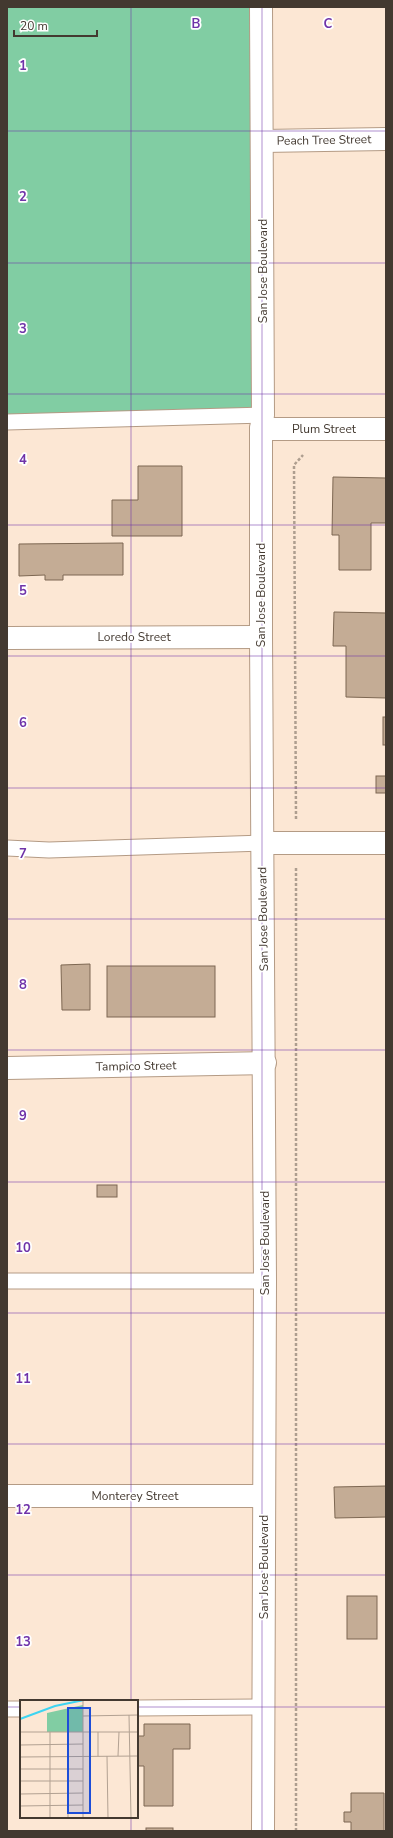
<svg xmlns="http://www.w3.org/2000/svg" width="393" height="1838" viewBox="0 0 393 1838" font-family="'Nunito Sans',sans-serif">
	<style>
		.green { fill: #81cda3 }
		.building { fill: #c4ac95; stroke: #7d6752 }
		.lines { fill: none; stroke-linecap: round; stroke-linejoin: round }
		.lane-casing { stroke: #b49b85; stroke-width: 17 }
		.street-casing { stroke: #b49b85; stroke-width: 24 }
		.secondary-casing { stroke: #b49b85; stroke-width: 24 }
		.path { stroke: #ae9e8f; stroke-width: 2.5; stroke-dasharray: 3 2; stroke-linecap: butt }
		.lane { stroke: #fff; stroke-width: 15 }
		.street { stroke: #fff; stroke-width: 22 }
		.secondary { stroke: #fff; stroke-width: 22 }
		.grid { fill: none; stroke: #6f33a9; stroke-width: 1; stroke-opacity: 0.55 }
		.labels { text-anchor: middle; dominant-baseline: central; stroke-width: 3.5; stroke-linejoin: round; paint-order: stroke }
		.street-label { font-size: 12px; fill: #433930; stroke: #fff }
		.inset-river { fill: none; stroke: #3ed4f1; stroke-width: 2 }
		.inset-road { fill: none; stroke: #b2a192; stroke-width: 1 }
		.view { fill: #1d4ed8; fill-opacity: 0.15; stroke: #1d4ed8; stroke-width: 2 }
		.inset-edge { fill: none; stroke: #433930; stroke-width: 2 }
		.grid-label { font-size: 13px; text-anchor: middle; font-weight: bold; fill: #6f33a9; stroke: #fff; stroke-width: 3.5; stroke-linejoin: round; paint-order: stroke }
	</style>
	<rect width="100%" height="100%" fill="#fce7d4"/>
	<path class="green" d="M7,7H262L263,415L7,422Z"/>
	<g class="building">
		<path d="M138,466H182V536H112V500H138Z"/>
		<path d="M333,477L386,478V523H371V570H339V535H332Z"/>
		<path d="M123,543V575H63V580H45V575L19,576V544Z"/>
		<path d="M334,612L386,613V698L346,697V646H333Z"/>
		<rect x="383" y="717" width="3" height="28"/>
		<rect x="376" y="776" width="10" height="17"/>
		<path d="M90,964V1010H62L61,965Z"/>
		<rect x="107" y="966" width="108" height="51"/>
		<rect x="97" y="1185" width="20" height="12"/>
		<path d="M386,1486V1517L335,1518L334,1487Z"/>
		<rect x="347" y="1596" width="30" height="43"/>
		<path d="M144,1724H190V1749H173V1806H144V1766H137V1736H144Z"/>
		<path d="M351,1793H384V1831H351V1822H344V1812H351Z"/>
		<rect x="146" y="1828" width="27" height="3"/>
	</g>
	<g class="lines">
		<g class="lane-casing">
			<g id="lane">
				<path d="M7,422L263,415"/>
				<path d="M7,848L49,850L262,843"/>
				<path d="M7,1281H265"/>
				<path d="M137,1708L265,1707"/>
				<path d="M7,1709H21"/>
			</g>
		</g>
		<g class="street-casing">
			<g id="street">
				<path d="M263,141L386,139"/>
				<path d="M261,429H386"/>
				<path d="M7,638L261,637"/>
				<path d="M262,843H386"/>
				<path d="M7,1068L265,1063"/>
			</g>
		</g>
		<g class="secondary-casing">
			<g id="secondary">
				<path d="M261,7L263,415L261,429V637L265,1281L263,1831"/>
				<path d="M7,1496H264"/>
			</g>
		</g>
		<g class="path">
			<path d="M296,819L294,465L303,455"/>
			<path d="M296,1831V868"/>
		</g>
		<use href="#lane" class="lane"/>
		<use href="#street" class="street"/>
		<use href="#secondary" class="secondary"/>
	</g>
	<path class="grid" d="M131,7V1701M262,7V1831M7,131H386M7,263H386M7,394H386M7,525H386M7,656H386M7,788H386M7,919H386M7,1050H386M7,1182H386M7,1313H386M7,1444H386M7,1575H386M7,1707H21M137,1707H386M131,1817V1831"/>
	<g class="labels">
		<g class="street-label">
			<text transform="translate(324 140) rotate(-1)">Peach Tree Street</text>
			<text transform="translate(263 271) rotate(-90)">San Jose Boulevard</text>
			<text x="324" y="429">Plum Street</text>
			<text transform="translate(261 595) rotate(-90)">San Jose Boulevard</text>
			<text x="134" y="637">Loredo Street</text>
			<text transform="translate(263 919) rotate(-91)">San Jose Boulevard</text>
			<text transform="translate(136 1066) rotate(-1)">Tampico Street</text>
			<text transform="translate(265 1243) rotate(-90)">San Jose Boulevard</text>
			<text x="135" y="1496">Monterey Street</text>
			<text transform="translate(264 1567) rotate(-90)">San Jose Boulevard</text>
		</g>
	</g>
	<g transform="translate(20 1700)">
		<rect width="118" height="118" fill="#fce7d4"/>
		<path d="M63,5V32H27V13Z" fill="#81cda3"/>
		<path class="inset-river" d="M0,19L35,6L64,0"/>
		<path class="inset-road" d="M63,0V118M109,15L111,118M63,16L118,15M0,32H63M30,32V118M63,32H118M0,45L63,44M78,56V32M87,56L88,118M98,56L99,32M0,57L118,56M0,69H63M0,81H63M0,94L63,93M0,106L63,105M48,118V32M49,118H63"/>
		<path class="view" d="M48,8H70V113H48Z"/>
		<rect width="118" height="118" class="inset-edge"/>
	</g>
	<g class="grid-label">
		<text x="196" y="28">B</text>
		<text x="328" y="28">C</text>
		<text x="23" y="70">1</text>
		<text x="23" y="201">2</text>
		<text x="23" y="333">3</text>
		<text x="23" y="464">4</text>
		<text x="23" y="595">5</text>
		<text x="23" y="727">6</text>
		<text x="23" y="858">7</text>
		<text x="23" y="989">8</text>
		<text x="23" y="1120">9</text>
		<text x="23" y="1252">10</text>
		<text x="23" y="1383">11</text>
		<text x="23" y="1514">12</text>
		<text x="23" y="1646">13</text>
	</g>
	<rect width="393" height="1838" fill="none" stroke="#433930" stroke-width="16"/>
	<path d="M14 30v6h83v-6" fill="none" stroke="#433930" stroke-width="2"/>
	<text x="20" y="30" font-size="12" fill="#433930" stroke="#ffffff" stroke-width="3" paint-order="stroke">20 m</text>
</svg>
